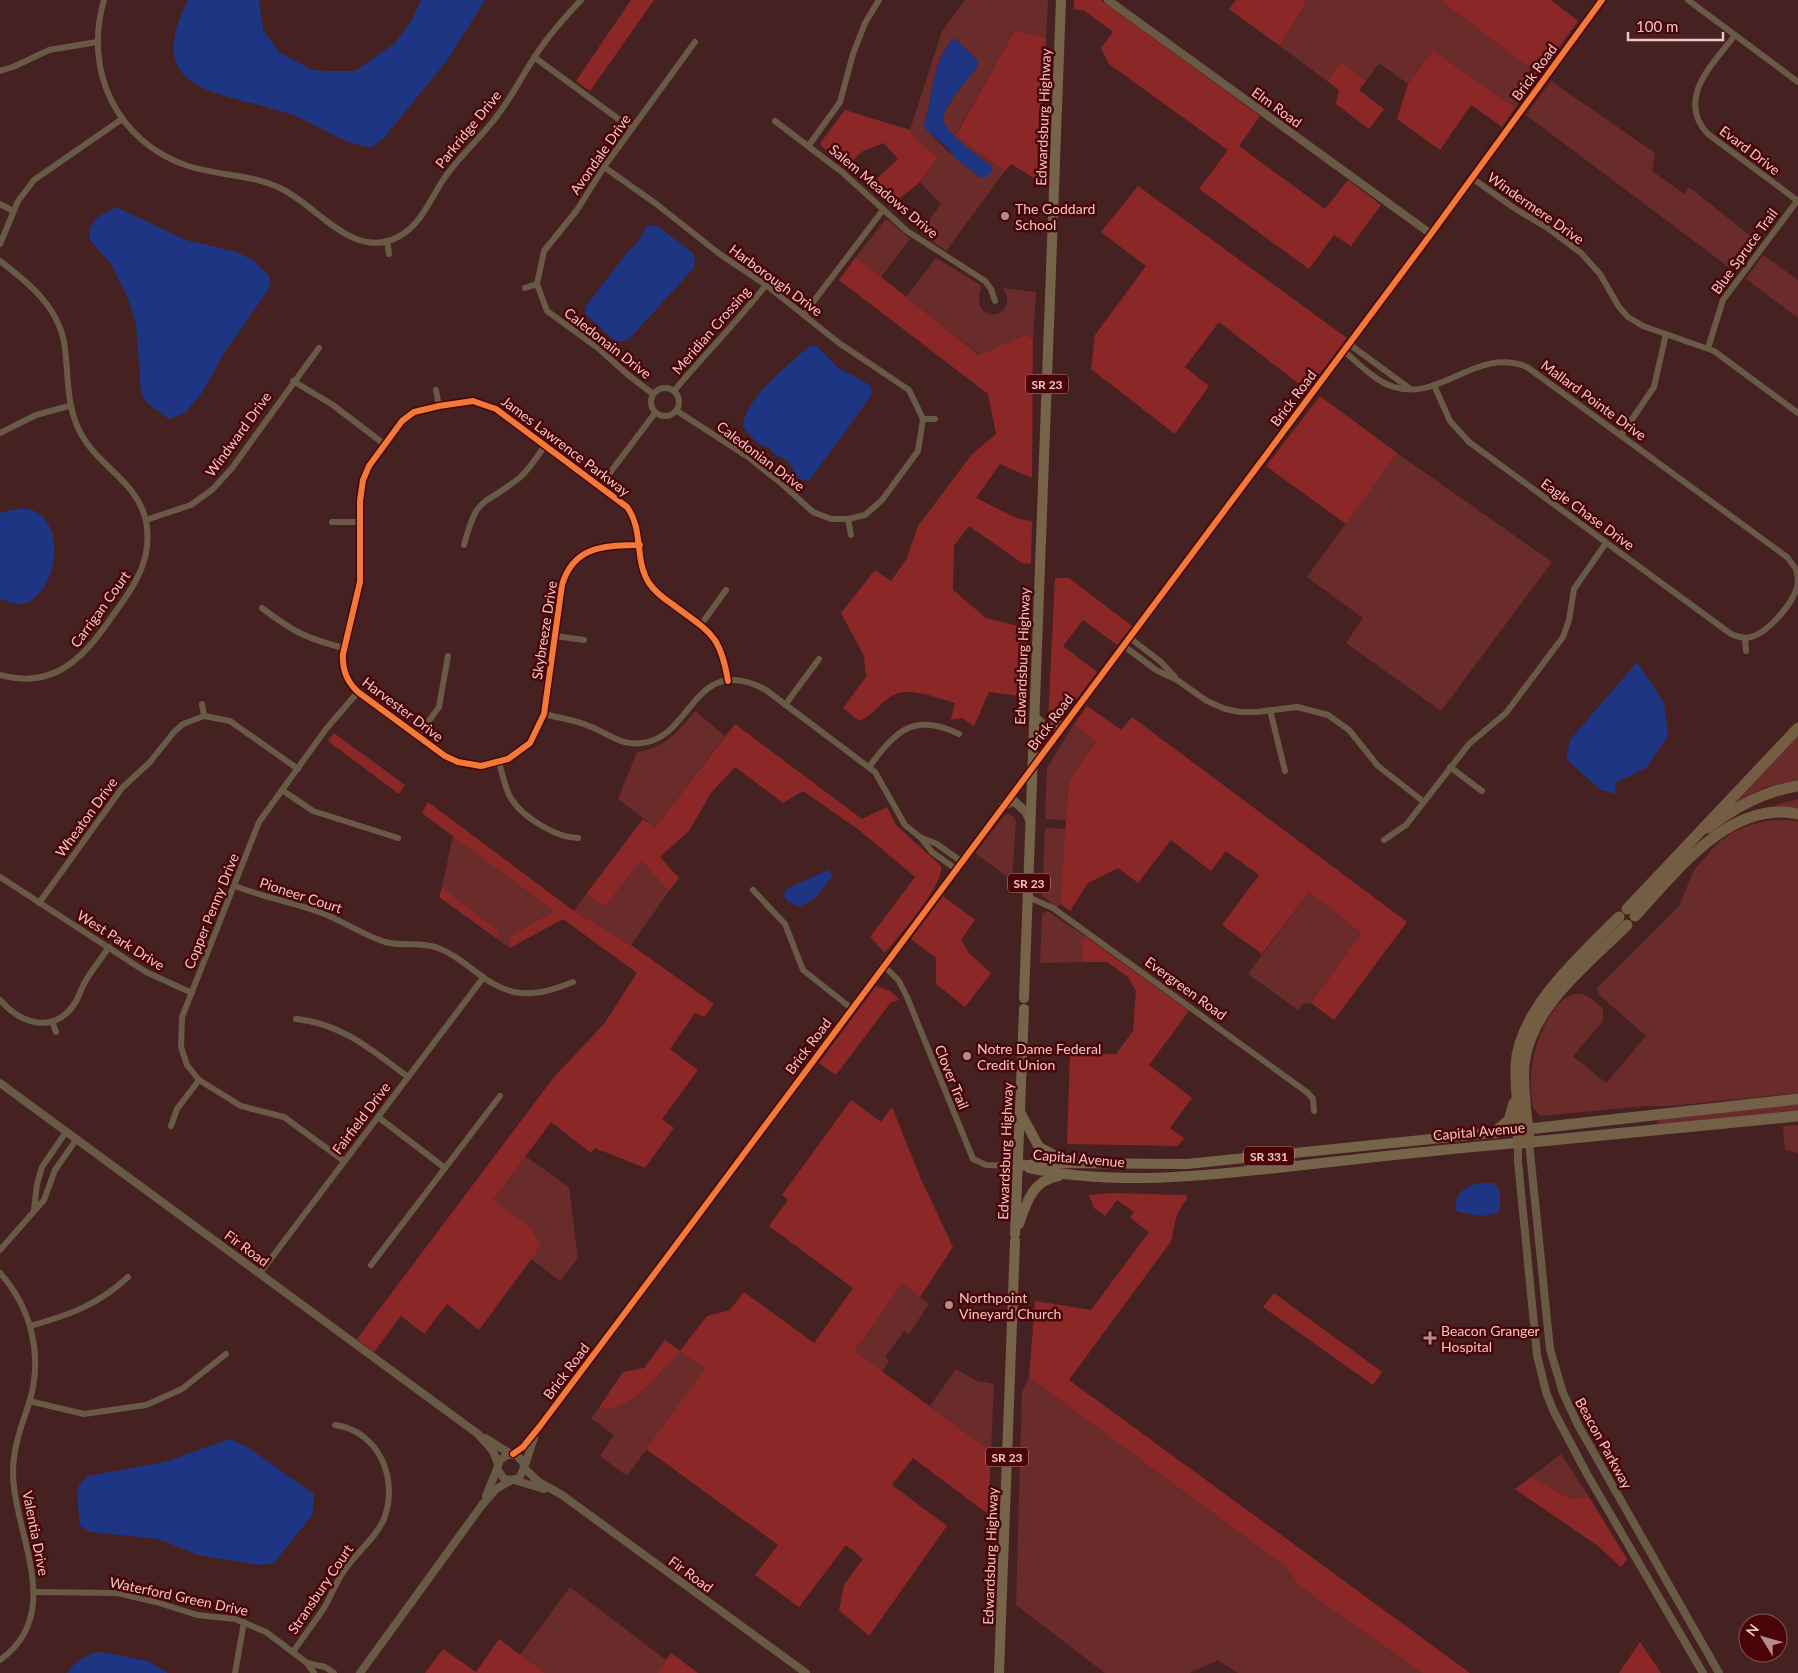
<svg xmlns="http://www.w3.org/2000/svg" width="1798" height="1673" viewBox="0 0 1798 1673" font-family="Lato,sans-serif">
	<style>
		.green { fill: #692c2a; fill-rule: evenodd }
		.forest { fill: #8b2727 }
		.water { fill: #1d3583 }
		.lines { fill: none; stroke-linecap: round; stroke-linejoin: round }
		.minor { stroke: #695a46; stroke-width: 6 }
		.tertiary { stroke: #695a46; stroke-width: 8 }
		.secondary { stroke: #6e5e47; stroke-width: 9 }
		.primary { stroke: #76644a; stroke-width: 10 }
		.trunk { stroke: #746046; stroke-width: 11 }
		.motorway { stroke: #735d43; stroke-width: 11 }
		.cycleway-casing { stroke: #490508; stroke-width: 9 }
		.cycleway { stroke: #f17a3a; stroke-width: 6 }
		.poi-dot { fill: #b58c8a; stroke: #490508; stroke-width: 2 }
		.labels { text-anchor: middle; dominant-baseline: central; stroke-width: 5; stroke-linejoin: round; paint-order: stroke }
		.shield { fill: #490508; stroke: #bf8c8a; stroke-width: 1 }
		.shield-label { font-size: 12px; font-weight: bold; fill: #f1c6c2 }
		.street-label { font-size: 14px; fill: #f1c6c2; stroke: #490508 }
		.poi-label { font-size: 14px; fill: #f1c6c2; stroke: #490508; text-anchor: start }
	</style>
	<rect width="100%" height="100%" fill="#462121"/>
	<g class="green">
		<path d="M965,0H1048L1046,38L1015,30L956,134L1005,171L946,251L920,232L941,204L920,182L938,157L917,140L910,130L942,31ZM954,38L978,61L977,67C968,79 945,104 943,118C942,132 981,158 991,166L981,178C969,169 928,137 924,124C934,95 931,61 954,38Z"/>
		<path d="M1307,0H1440L1539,75L1515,108L1433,50L1408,84L1379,63L1366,81L1341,62L1327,81L1280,46Z"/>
		<path d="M1551,81L1655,153L1652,171L1684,194L1689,187L1753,238L1730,268L1526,115Z"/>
		<path d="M885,220H888L910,239L881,277L856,257Z"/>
		<path d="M1763,255L1798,280V318L1746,279Z"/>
		<path d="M936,258L979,284L981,288C978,301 977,310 991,315C1008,314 1011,300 1003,288L1036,292L1033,338L1025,335L980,355L906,297Z"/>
		<path d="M1397,453L1552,562L1441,711L1346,643L1363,618L1307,577Z"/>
		<path d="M695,711L725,736L655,827L618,799L637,752C664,749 679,731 695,711Z"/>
		<path d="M1074,724L1096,742L1069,780L1066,820L1045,819L1047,768Z"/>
		<path d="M1798,732V780L1766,787L1731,804Z"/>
		<path d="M1798,799V811L1759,810Z"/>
		<path d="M1008,814L1013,816L1016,821L1012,880L975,853L1004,816Z"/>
		<path d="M1785,820L1798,821V1093L1670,1106H1645L1541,1116L1533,1108C1531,1095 1530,1079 1532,1066C1534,1046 1554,989 1581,994C1589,995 1597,1003 1603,1009V1021L1573,1056L1606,1083L1646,1036L1598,994L1597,988L1679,906L1694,870L1718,843L1733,832L1750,825L1767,821Z"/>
		<path d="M1047,828L1066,829L1060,904L1057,908L1042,896L1045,829Z"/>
		<path d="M453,835L554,911L510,936V948L496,938L500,932L442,887Z"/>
		<path d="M641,859L669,891L631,945L574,911L586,894L605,907Z"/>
		<path d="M1309,892L1363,933L1311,1003L1303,1004L1298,1010L1248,974Z"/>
		<path d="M1047,911L1085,936L1081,943L1083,962L1040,963L1042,914Z"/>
		<path d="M1798,1104V1113L1658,1125L1657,1120Z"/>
		<path d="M1798,1125V1153L1785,1150L1783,1126Z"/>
		<path d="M525,1156L569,1187L578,1258L560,1281L531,1259L541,1246L493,1200Z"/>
		<path d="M902,1284L929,1304L909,1334L904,1331L885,1357L889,1361L882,1372L853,1351Z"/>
		<path d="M680,1351L705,1370L627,1476L600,1456L614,1435L591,1418L598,1409C632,1413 659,1374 680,1351Z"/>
		<path d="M956,1369L977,1381L994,1384L991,1451L930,1406Z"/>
		<path d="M1029,1377L1287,1568L1299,1586L1422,1673H1238L1218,1660L1190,1673H1105L1016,1605L1022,1392Z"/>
		<path d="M1561,1454L1589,1497L1571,1499L1531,1477Z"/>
		<path d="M570,1587L666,1660L657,1673H545L520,1655Z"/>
	</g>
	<g class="forest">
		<path d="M631,0H654L590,91L576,81Z"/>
		<path d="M1074,0H1101L1260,116L1239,146L1325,209L1348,180L1381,205L1351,246L1334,235L1309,269L1199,189L1228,150L1109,64L1101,48L1113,32L1085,11L1074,9Z"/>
		<path d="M1236,0H1307L1280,46L1229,9Z"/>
		<path d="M1440,0H1551L1578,21L1539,75Z"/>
		<path d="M1015,30L1046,38L1040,182L1011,164L1005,171L956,135Z"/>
		<path d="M1433,50L1515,108L1502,127L1471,105L1440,150L1397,119L1408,84Z"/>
		<path d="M1341,62L1366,81L1359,90L1384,109L1369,129L1336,104L1339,90L1327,81Z"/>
		<path d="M845,110L910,130L917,140L938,157L920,182L890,206L868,187L898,159L884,143L861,152L847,166L821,146V142Z"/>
		<path d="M1138,186L1347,338L1307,390L1219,322L1185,367L1209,386L1175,434L1091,369L1095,335L1146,266L1101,232Z"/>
		<path d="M856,257L979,355L1025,335L1033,338L1032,478L1000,464L976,498L1019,519L1032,521L1031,564L1022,563L969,526L954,546L953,590L986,618L1026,628L1020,696L989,692L974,726L962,718L951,720L955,703C937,698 907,685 890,697C879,705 873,715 859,721L843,708L866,677L864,656L841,613L875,570L891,581L907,558L918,526L972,454L996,434L988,394L839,280Z"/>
		<path d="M1320,396L1397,453L1346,524L1266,466Z"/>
		<path d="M1055,578H1069L1132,626L1117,645L1083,620L1063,646L1097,672L1060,721L1055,723L1048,721Z"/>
		<path d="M1087,706L1121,730L1132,717L1407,922L1334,1020L1311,1003L1362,933L1309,892L1262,954L1222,925L1259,875L1226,851L1211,871L1171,840L1138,883L1118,868L1088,883L1070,911L1060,904L1069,780L1096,742L1074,724Z"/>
		<path d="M735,724L862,819L887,807L896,825L941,866C944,885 898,937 885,953L870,937L915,877L859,830L803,791L783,803L735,767L711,793L689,831L660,857L679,878L669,891L641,860L605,907L586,894L643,819L655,827Z"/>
		<path d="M334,733L405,785L399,794L328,741Z"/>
		<path d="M428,802L574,911L631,945L714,1004L704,1017L695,1013L670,1049L698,1070L662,1119L674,1128L645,1168L595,1148L591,1153L551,1122L493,1200L529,1226L541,1246L479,1330L447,1304L424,1334L401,1316L374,1352L357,1339L554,1077L604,1024L637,973L563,919L510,948V936L554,911L422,813Z"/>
		<path d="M442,887L500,932L496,938L439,897Z"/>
		<path d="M943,896L975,920L961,940L969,953L991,973L965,1007L936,984V958L911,939Z"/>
		<path d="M1085,936L1189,1011L1149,1065L1192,1098L1170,1128L1184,1138L1178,1146L1067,1144L1070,1055L1116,1054L1133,1031L1136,991L1128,977L1107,962H1083L1081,943Z"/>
		<path d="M876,986L890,991L900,1000L891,1002L836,1075L819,1063Z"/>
		<path d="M851,1100L881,1122L892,1107L921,1179L953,1247L920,1297L902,1284L854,1351L991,1451L988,1514L913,1458L892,1485L947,1526L869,1636L839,1610L844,1585L863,1559L846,1545L799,1607L755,1575L778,1545L646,1449L705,1369L680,1352C658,1374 632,1413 598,1409L623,1372L644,1368L665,1340L680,1351L707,1316L730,1310L744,1292L814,1343L853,1288L769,1226L788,1200L782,1195Z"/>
		<path d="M1111,1193L1186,1195L1187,1199C1176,1212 1174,1224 1172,1240L1069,1380L1470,1673H1422L1299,1586L1287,1568L1029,1377L1035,1301L1091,1310L1149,1232L1130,1218L1134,1212L1117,1200L1105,1216L1094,1208L1089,1195Z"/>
		<path d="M1274,1293L1382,1372L1373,1385L1263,1307Z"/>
		<path d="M1531,1477L1571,1499L1589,1497L1627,1559L1621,1567L1598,1546L1515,1489Z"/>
		<path d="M499,1639L545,1673H425L443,1649L476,1672Z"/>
		<path d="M1640,1642L1661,1673H1619Z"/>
		<path d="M671,1653L698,1673H657Z"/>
	</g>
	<g class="water">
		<path d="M188,0H259L263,30L279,52L312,70L330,71H355L395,43L411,21L421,0H485L448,59L384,138L372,147C345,146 318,124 292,115C229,91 138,98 188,0Z"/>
		<path d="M954,38L978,61L977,67C968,79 945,104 943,118C942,132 981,158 991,166L992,171L986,178H981L956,159L945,145L926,130L924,124C934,95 931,62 954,38Z"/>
		<path d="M116,207L186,240L237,252L252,260L269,275L270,287L223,355L202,393L185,413L169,419L148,404L141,392L136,324L127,296L111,264L90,240V228L96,218Z"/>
		<path d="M647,226H657L693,253L695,259L694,268L629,339L621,342L615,341L585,314L586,306L629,250C638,244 641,235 647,226Z"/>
		<path d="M816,345L837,367L868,384L872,389L871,396L809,481L800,479L794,474L790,462L776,455L769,448L758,444L743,427C742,401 789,365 808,347Z"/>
		<path d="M22,508C71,512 59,595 23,604C15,605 7,601 0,599V513Z"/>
		<path d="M1637,662L1664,703L1668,736L1646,768L1615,783L1616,794L1601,790L1566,759L1570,740Z"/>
		<path d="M828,870L833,875L815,898L800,907L788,902L784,896L786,889Z"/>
		<path d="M1481,1183H1493L1500,1190V1209L1498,1213L1482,1216L1458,1212L1455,1209C1456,1192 1465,1186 1481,1183Z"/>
		<path d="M230,1439L249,1448L314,1494L313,1514L274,1563L261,1565L215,1558L199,1555L158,1539L91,1532L80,1526L77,1494L79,1485L88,1476L164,1462Z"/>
		<path d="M102,1652L148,1661L168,1673H67C76,1660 87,1654 102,1652Z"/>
	</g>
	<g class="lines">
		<g class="minor">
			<path d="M104,0C83,71 117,142 188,166C219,176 250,174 280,188C317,205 353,261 398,237C424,223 431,195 448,173C463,153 482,136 497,116C514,94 526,68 542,46C554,29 567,15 581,0"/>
			<path d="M1688,0L1798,82"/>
			<path d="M1735,35C1713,64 1675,99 1708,134L1798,201"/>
			<path d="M534,57L632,129"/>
			<path d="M0,71L13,67L49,50L97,42"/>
			<path d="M775,121L842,172L907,231L985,281L991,289L995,301"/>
			<path d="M809,145L840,102L853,54L865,23L879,0"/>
			<path d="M604,167L655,203L721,255L766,285L839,343L909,390L923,419"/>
			<path d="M1472,178L1514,208L1549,229L1581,253L1600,274L1619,307L1628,317L1643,326L1714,351L1798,413"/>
			<path d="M0,204L13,211"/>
			<path d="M387,241L389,254"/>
			<path d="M0,244L18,201L34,180L122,119"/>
			<path d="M0,261C30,284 61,309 65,349C69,380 66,406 81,434C99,467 137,481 146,521C153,557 136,584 116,611C87,653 58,691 0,675"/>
			<path d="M537,284L544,251L577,210L604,167L695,42"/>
			<path d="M537,284L547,311L598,348L627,374L653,394"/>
			<path d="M525,288L537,284"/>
			<path d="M804,314L883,210"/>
			<path d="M1349,344L1409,388"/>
			<path d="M1708,348L1723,300L1797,201"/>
			<path d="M1344,351C1358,363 1376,382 1394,387C1441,402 1477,346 1527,367L1787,557L1796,569L1798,580"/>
			<path d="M293,381L333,405L384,444"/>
			<path d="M1434,385L1450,421L1469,442L1731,634C1738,637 1744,639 1751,637C1769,632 1797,600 1798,581"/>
			<circle cx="665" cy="402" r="14"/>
			<path d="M436,390L439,406"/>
			<path d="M674,391C704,355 737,322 766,285"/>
			<path d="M677,411L748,457L782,484L813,512L831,519H848L865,515L882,500L918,451L923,419"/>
			<path d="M923,419H935"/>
			<path d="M0,433L36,415L69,406"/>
			<path d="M1622,434L1654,387L1666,334"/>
			<path d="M600,486L655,413"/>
			<path d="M848,519L851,535"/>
			<path d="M146,520L191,505L213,489L232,468L319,348"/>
			<path d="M332,522H359"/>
			<path d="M464,545C478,494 481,508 518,479C529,470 537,457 545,445"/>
			<path d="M640,545C605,546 574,545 562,585L544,714L530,743L508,759L481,766L458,762L445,756L358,692C347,682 342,669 343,654L360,582V501L363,480L369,466L402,421L414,412L439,406L473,401L496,409L627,507C644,530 634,560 649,583C655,592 663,598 672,604C709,632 720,633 728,681"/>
			<path d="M262,608C292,631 307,639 344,648"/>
			<path d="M700,626L726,590"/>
			<path d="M555,636L584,640"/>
			<path d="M1130,638L1161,662L1175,677"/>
			<path d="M1745,638L1746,651"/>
			<path d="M1124,646L1156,670L1177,680L1207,701L1225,709L1240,712H1257L1297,707L1328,715L1349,730L1378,766L1424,802"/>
			<path d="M202,704L204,716"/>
			<path d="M785,705L819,659"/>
			<path d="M1270,710L1285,771"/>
			<path d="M544,714C559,718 575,720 589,726C608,733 620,746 642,743C693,738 693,651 766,690L875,772L905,825L921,838L932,852L956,869"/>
			<path d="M418,736L439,707L448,656"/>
			<path d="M499,763C503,775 505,790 512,800C524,818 557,838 578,838"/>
			<path d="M869,767C896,731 913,712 959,734"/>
			<path d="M1450,767L1482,791"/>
			<path d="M282,790L313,811L398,838"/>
			<path d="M922,838L937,844L962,862"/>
			<path d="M1384,840L1406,825L1469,744L1506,713L1563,637L1569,620L1574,589L1606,543"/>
			<path d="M0,877L146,972L192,993"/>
			<path d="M235,886C263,897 291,902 319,912C342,920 362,935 385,942C403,947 421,941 438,948C466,958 483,985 514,992C535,996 553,990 573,982"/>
			<path d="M753,890L785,924L803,970L851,1008"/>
			<path d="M1028,897L1053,908L1308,1093L1313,1099L1314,1111"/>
			<path d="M39,903L122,788L150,762L174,732L183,724L204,716L230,721L298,769"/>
			<path d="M883,965L899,981L907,997L973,1159L986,1165L1018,1166"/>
			<path d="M0,1000C21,1024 54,1035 75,1003C79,997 81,989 85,982C92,970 101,959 109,947"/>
			<path d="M296,1019C341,1023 373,1051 408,1077"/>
			<path d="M52,1021L56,1032"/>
			<path d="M378,1117L445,1168"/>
			<path d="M171,1126L177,1109L199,1080"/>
			<path d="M344,1161L284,1117L241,1106L199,1080L187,1065L181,1047L182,1017L259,822L326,729L358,692"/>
			<path d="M34,1210L37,1184L42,1167L66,1132"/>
			<path d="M0,1250L44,1200L55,1170L76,1140"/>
			<path d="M371,1265L500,1096"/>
			<path d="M0,1273C31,1308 43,1354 30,1400C22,1425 13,1446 13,1473C14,1535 66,1613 0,1660"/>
			<path d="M260,1273L483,978"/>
			<path d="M30,1326C69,1315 98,1305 128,1277"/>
			<path d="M29,1401L84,1414L146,1405L182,1389L226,1354"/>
			<path d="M34,1592L117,1593L156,1602L197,1615L235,1619L266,1632L307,1663L314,1673"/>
			<path d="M293,1652C303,1637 314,1623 324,1608C331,1596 336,1582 344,1571C356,1553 375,1539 384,1519C399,1479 379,1431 335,1425"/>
			<path d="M307,1663L325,1667L334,1673"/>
			<path d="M235,1673L244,1622"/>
		</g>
		<g class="tertiary">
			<path d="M1108,0L1431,234"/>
			<path d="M0,1083L478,1434L493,1451L498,1464"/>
			<path d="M1529,1142L1550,1349L1563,1393L1578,1425L1719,1673"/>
			<path d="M1518,1143V1161L1537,1355L1546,1392L1554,1412L1587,1474L1703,1673"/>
			<path d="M485,1438L511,1454"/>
			<path d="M513,1454L523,1447L540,1426L664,1261L1431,234L1602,0"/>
			<path d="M524,1464L517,1455H507L500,1460L497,1469L505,1480L518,1479C524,1473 530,1448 534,1438"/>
			<path d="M524,1468L539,1482L562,1495L806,1673"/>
			<path d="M514,1480L544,1489"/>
			<path d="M486,1496L497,1469"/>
			<path d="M360,1673L482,1505L496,1489L510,1481"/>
		</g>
		<g class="secondary">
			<path d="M1034,716L1046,727L1064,725"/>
			<path d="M1003,806L1014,801L1026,812L1030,821"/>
		</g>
		<g class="primary">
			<path d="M1024,998L1061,0"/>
			<path d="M1021,1114L1039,1147L1065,1161"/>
			<path d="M1018,1166L1048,1163L1187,1164L1520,1130"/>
			<path d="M1029,1168C1119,1187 1213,1175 1304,1165C1375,1157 1447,1149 1518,1143"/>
			<path d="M1019,1224C1027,1201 1033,1180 1059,1176"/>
			<path d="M1015,1234L1024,1009"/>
			<path d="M999,1673L1015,1241"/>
		</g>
		<g class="trunk">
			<path d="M1520,1130L1798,1099"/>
			<path d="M1521,1143L1798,1116"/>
		</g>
		<g class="motorway">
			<path d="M1708,828C1735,807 1764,791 1798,786"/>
			<path d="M1627,909L1798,728"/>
			<path d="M1635,916C1675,873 1730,799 1798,814"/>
			<path d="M1494,1133L1509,1120L1514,1103"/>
			<path d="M1529,1142C1527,1117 1522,1090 1524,1065C1530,1007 1588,964 1627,925"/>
			<path d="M1518,1143C1521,1118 1515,1092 1516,1066C1518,1010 1581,955 1619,917"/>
		</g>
		<g class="cycleway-casing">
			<g id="cycleway">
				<path d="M640,545C605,546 574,545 562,585L544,714L530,743L508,759L481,766L458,762L445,756L358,692C347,682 342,669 343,654L360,582V501L363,480L369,466L402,421L414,412L439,406L473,401L496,409L627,507C644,530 634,560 649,583C655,592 663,598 672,604C709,632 720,633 728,681"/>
				<path d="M513,1454L523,1447L540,1426L664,1261L1431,234L1602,0"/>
			</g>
		</g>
		<use href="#cycleway" class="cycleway"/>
	</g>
	<g class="poi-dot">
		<circle cx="1005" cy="216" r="5"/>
		<circle cx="967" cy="1056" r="5"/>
		<circle cx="949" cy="1305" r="5"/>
		<path d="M1427.5 1330.5h5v5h5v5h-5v5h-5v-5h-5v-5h5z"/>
	</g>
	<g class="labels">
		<g class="shield">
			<rect x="1026" y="374.5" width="42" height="19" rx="4"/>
			<rect x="1008" y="873.5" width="42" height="19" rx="4"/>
			<rect x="1244" y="1146.5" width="50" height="19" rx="4"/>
			<rect x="986" y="1447.5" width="42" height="19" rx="4"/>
		</g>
		<g class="shield-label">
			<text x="1047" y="384">SR 23</text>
			<text x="1029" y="883">SR 23</text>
			<text x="1269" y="1156">SR 331</text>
			<text x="1007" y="1457">SR 23</text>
		</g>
		<g class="street-label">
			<text transform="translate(1534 72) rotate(-54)">Brick Road</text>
			<text transform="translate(1277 107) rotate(36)">Elm Road</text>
			<text transform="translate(1043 117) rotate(-88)">Edwardsburg Highway</text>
			<text transform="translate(468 129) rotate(-51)">Parkridge Drive</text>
			<text transform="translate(1750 150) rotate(37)">Evard Drive</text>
			<text transform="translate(600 154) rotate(-55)">Avondale Drive</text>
			<text transform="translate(884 191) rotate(40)">Salem Meadows Drive</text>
			<text transform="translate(1536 208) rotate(35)">Windermere Drive</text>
			<text transform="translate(1744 251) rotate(-54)">Blue Spruce Trail</text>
			<text transform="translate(776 280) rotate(36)">Harborough Drive</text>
			<text transform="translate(711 330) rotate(-49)">Meridian Crossing</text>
			<text transform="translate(608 343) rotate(38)">Caledonain Drive</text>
			<text transform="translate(1293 398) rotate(-53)">Brick Road</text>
			<text transform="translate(1594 400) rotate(36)">Mallard Pointe Drive</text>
			<text transform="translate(238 434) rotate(-54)">Windward Drive</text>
			<text transform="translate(566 446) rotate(37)">James Lawrence Parkway</text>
			<text transform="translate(761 456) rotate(37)">Caledonian Drive</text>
			<text transform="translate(1588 514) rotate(36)">Eagle Chase Drive</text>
			<text transform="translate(100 609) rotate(-54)">Carrigan Court</text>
			<text transform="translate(544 630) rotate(-81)">Skybreeze Drive</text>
			<text transform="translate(1022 656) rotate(-88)">Edwardsburg Highway</text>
			<text transform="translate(403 709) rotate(37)">Harvester Drive</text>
			<text transform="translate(1050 722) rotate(-53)">Brick Road</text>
			<text transform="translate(86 817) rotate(-54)">Wheaton Drive</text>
			<text transform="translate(301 895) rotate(18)">Pioneer Court</text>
			<text transform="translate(211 911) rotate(-68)">Copper Penny Drive</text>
			<text transform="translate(121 940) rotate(32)">West Park Drive</text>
			<text transform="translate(1186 988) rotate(36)">Evergreen Road</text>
			<text transform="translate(808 1046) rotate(-53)">Brick Road</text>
			<text transform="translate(952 1077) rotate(68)">Clover Trail</text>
			<text transform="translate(361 1118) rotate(-53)">Fairfield Drive</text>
			<text transform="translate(1479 1131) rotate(-5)">Capital Avenue</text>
			<text transform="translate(1005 1151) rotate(-88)">Edwardsburg Highway</text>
			<text transform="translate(1079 1158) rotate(5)">Capital Avenue</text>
			<text transform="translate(247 1248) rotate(36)">Fir Road</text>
			<text transform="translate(566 1371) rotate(-53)">Brick Road</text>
			<text transform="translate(1604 1443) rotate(61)">Beacon Parkway</text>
			<text transform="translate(36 1533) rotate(79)">Valentia Drive</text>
			<text transform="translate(990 1556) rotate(-88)">Edwardsburg Highway</text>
			<text transform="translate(691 1574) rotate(36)">Fir Road</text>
			<text transform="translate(320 1589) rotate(-56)">Stransbury Court</text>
			<text transform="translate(179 1596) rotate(12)">Waterford Green Drive</text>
		</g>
		<g class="poi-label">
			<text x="1015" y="208">The Goddard<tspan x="1015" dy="16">School</tspan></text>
			<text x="977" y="1048">Notre Dame Federal<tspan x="977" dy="16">Credit Union</tspan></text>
			<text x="959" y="1297">Northpoint<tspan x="959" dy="16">Vineyard Church</tspan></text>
			<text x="1441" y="1330">Beacon Granger<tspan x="1441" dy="16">Hospital</tspan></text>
		</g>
	</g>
	<g transform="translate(1763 1638) rotate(307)"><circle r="24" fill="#490508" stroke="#8c5252"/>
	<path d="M0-4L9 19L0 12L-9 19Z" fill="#b58c8a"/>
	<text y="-8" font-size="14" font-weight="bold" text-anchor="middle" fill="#f1c6c2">N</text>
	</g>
	<path d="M1628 32v8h95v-8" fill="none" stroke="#f1c6c2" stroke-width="2.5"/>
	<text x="1636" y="32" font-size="15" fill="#f1c6c2" stroke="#490508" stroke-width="4" paint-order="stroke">100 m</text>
</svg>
